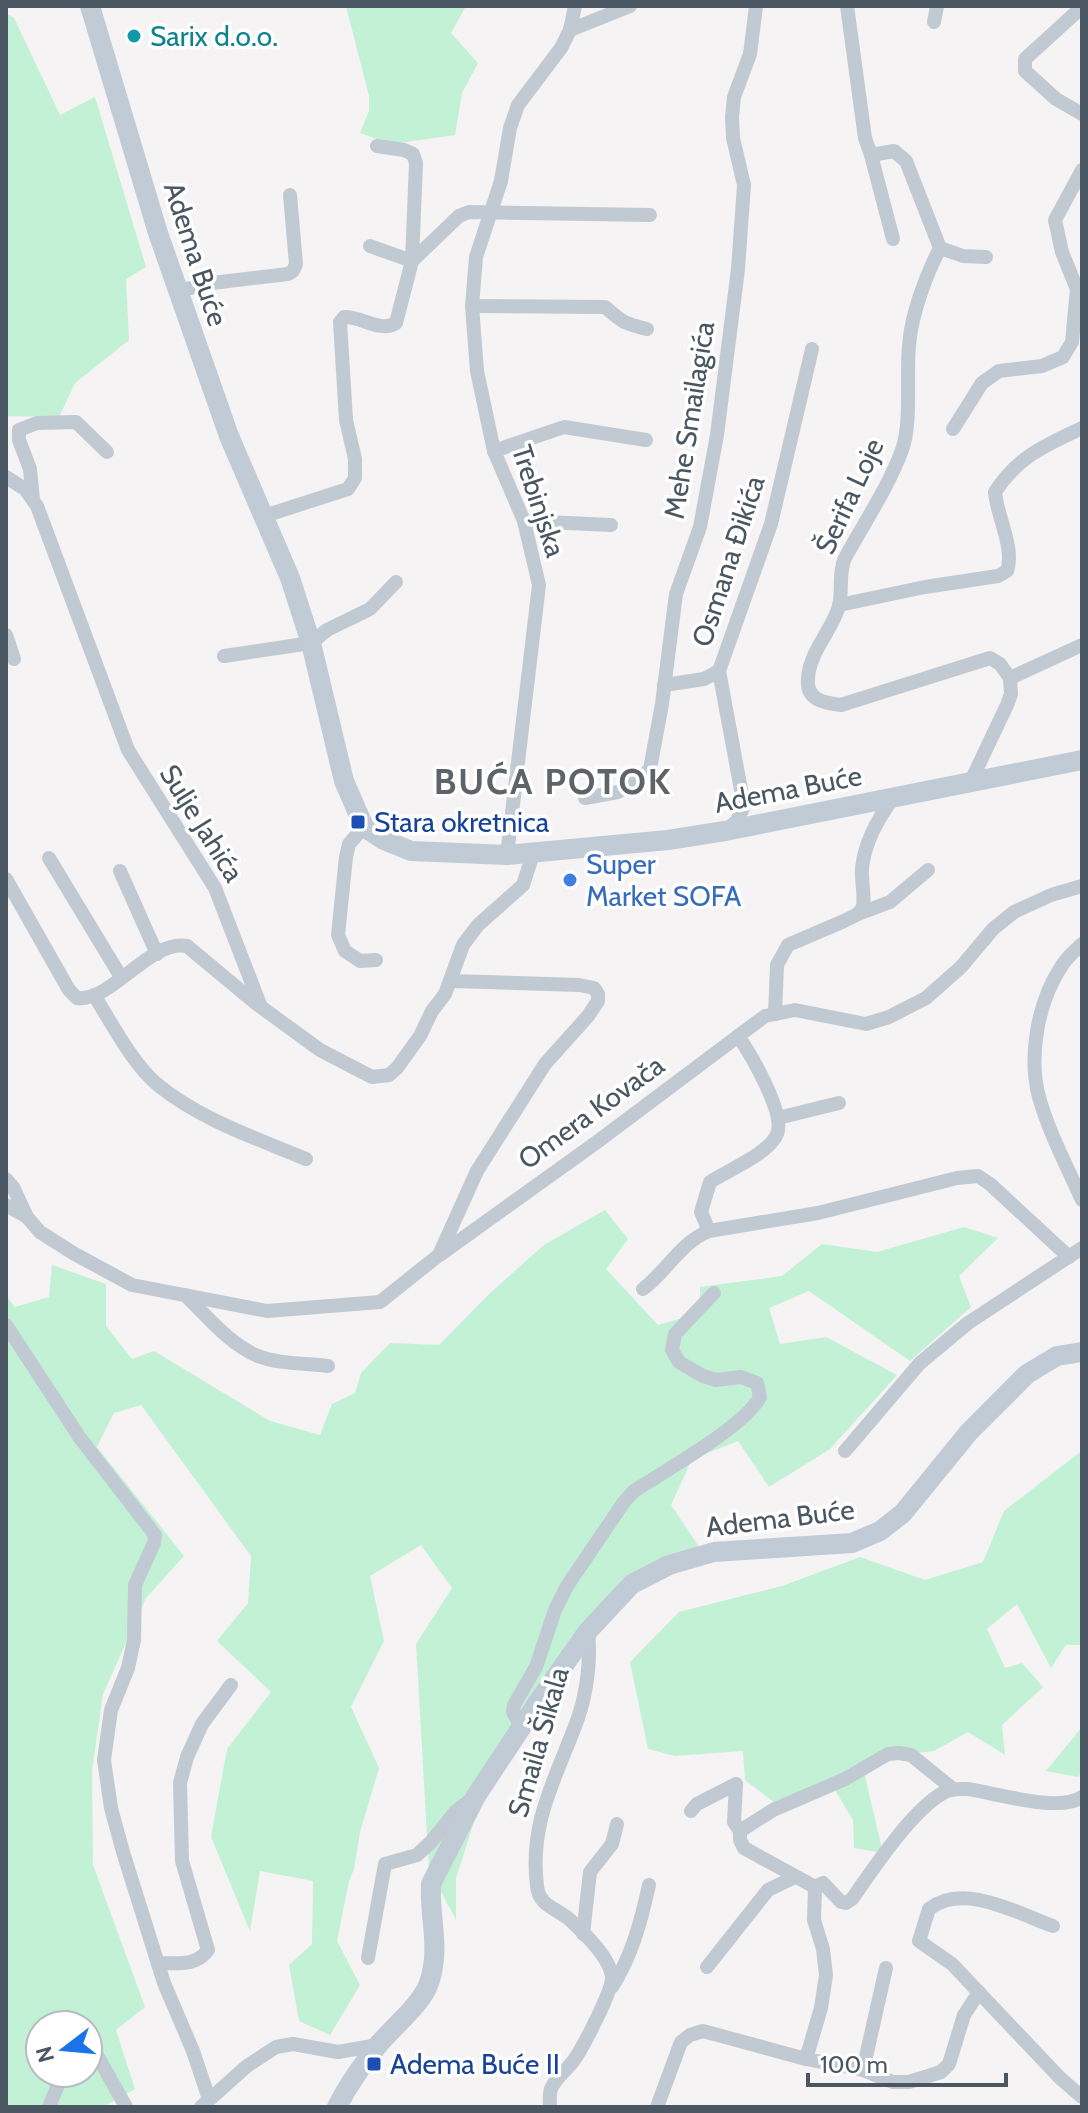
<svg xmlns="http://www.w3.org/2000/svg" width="1088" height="2113" viewBox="0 0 1088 2113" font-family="Cabin,sans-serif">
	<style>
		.green { fill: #c3f1d5; fill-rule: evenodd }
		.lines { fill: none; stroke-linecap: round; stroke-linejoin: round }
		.street { stroke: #c1cad2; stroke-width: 14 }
		.secondary { stroke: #c1cbd6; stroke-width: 20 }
		.culture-dot { fill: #0f9aa8; stroke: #fff; stroke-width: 3 }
		.transit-dot { fill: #1a4fb4; stroke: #fff; stroke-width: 3 }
		.shop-dot { fill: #3f7fe0; stroke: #fff; stroke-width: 3 }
		.labels { text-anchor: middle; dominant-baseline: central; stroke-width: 7; stroke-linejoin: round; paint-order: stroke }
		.culture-label { font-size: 28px; fill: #0d838f; stroke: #fff; text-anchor: start }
		.street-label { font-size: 28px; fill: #4a5661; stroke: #fff }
		.transit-label { font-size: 28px; fill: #164399; stroke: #fff; text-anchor: start }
		.shop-label { font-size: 28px; fill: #366cbe; stroke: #fff; text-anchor: start }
		.district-label { font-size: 36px; font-weight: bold; letter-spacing: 2px; fill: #5f6368; stroke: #fff }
	</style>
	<rect width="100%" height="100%" fill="#f5f3f3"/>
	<g class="green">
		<path d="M346,6H466L451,33L478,63L462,93L455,135L392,144L360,133L369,111V96Z"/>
		<path d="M6,13L14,18L60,115L95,97L146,267L126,279L129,340L75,383L59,417L6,416Z"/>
		<path d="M605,1210L628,1239L606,1269L658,1325L700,1313V1287L782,1276L822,1244L877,1252L964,1227L998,1238L959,1276L971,1307L910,1361L809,1291L769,1308L780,1344L826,1337L897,1375L830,1449L769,1487L738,1441L692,1459L671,1505L702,1551L657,1564L498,1747L456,1878V1920L429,1869L416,1644L452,1588L421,1545L370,1576L384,1641L351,1707L379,1768L360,1832L354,1869L349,1881L337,1941L360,1985L330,2035L299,2021L289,1965L312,1944L313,1881L260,1871L250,1931L211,1837L227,1749L271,1692L217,1641L248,1603L251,1556L141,1405L114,1413L97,1447L184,1556L146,1598L103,1694L92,1771L93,1865L145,2007L116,2030L135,2089L103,2107H6V1296L15,1307L49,1297L52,1265L106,1284V1326L132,1359L154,1351L270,1421L320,1435L332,1404L355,1393L361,1373L390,1343L439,1345L489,1294L544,1245ZM40,2025H88V2073H40Z"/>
		<path d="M1079,1453L1082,1454V1645H1066L1051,1668L1017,1604L987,1629L1005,1668L1022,1663L1043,1687L1002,1725L1005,1755L968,1732L934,1751L889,1756L865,1776L883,1853L854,1848L853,1820L832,1785L784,1810L745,1780L743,1751L675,1756L648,1749L630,1662L679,1612L782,1586L860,1557L925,1580L983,1562L1004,1511Z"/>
		<path d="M1082,1727V1772L1078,1777L1046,1771Z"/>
	</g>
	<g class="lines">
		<g class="street">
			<path d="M847,6L865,138L871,155L894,151L906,161L940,248C926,275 911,315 909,346C906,376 912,422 902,450C888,488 864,523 845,558C838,573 843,591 839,606C832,631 809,652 808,679C806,700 824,703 841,705L990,658L1000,664L1010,678L1082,645"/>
			<path d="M1082,7L1025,59V71L1056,99L1082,114"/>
			<path d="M934,22L937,6"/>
			<path d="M570,30L630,6"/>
			<path d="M871,155L893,239"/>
			<path d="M370,246L412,261"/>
			<path d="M940,248L963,256L986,257"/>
			<path d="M412,261L459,216L469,212L650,215"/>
			<path d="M178,291L212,283L288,274L293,271L296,264L290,195"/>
			<path d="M472,306L605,307C622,322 623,323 647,329"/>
			<path d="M953,429L982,383L999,371L1042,366L1063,357L1072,342L1077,289L1062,252L1055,220L1082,170"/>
			<path d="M494,451L564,427L646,440"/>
			<path d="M6,477L25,489L37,506L128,750L215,888L261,1007L320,1050L372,1077L389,1075L397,1068L420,1036L432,1011L445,994L463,945L478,925L523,885L533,854"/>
			<path d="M33,500L30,469L19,440V430L37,423L76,422L107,452"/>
			<path d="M261,517L348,489L355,478V459L346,420L340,322L344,317C361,316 380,333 396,323L412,261L416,163L413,154L404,150L377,146"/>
			<path d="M524,521L611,525"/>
			<path d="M839,605L925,587L998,576L1007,571C1015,548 997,517 995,492C1017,457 1046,445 1082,428"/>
			<path d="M6,635L14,659"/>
			<path d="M224,656L311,643L327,630L370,609L396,582"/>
			<path d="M664,685L704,679L719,671"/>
			<path d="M971,781L1007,705L1011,694L1010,678"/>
			<path d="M585,798L618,792L640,779L650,769L662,704L676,594L700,527L717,435L738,269L744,185L733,138L732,117L734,97L750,54L756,6"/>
			<path d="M364,827L349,844L346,857L338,935L345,951L360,961L376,960"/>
			<path d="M725,831L737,821L744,806L719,671L771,524L812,349"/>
			<path d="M507,855L539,585L524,521L494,451L477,371L472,306L476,257L501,181L510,128L518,105L561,48L570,30L575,6"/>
			<path d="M49,858L121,977"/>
			<path d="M120,871L157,954"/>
			<path d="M6,879L69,990L77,998C112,1002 150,939 187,946L258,1005"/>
			<path d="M858,914L890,902L928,870"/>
			<path d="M1082,944C1075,951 1066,958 1061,967C1038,1002 1028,1056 1039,1097C1049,1133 1067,1166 1082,1200"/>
			<path d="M94,995C111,1022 133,1065 158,1085C201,1120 256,1138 306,1159"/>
			<path d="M775,1014L777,965L788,945L844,921L858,914L863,907C865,894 861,881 862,868C865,841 878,818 894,797"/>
			<path d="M738,1036C750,1053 786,1114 777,1134C769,1154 728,1170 710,1182L701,1212L709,1231L818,1213L957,1178L978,1176L990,1184L1069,1257"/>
			<path d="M778,1118L839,1103"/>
			<path d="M6,1179L13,1187L27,1217"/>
			<path d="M6,1205L27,1217L40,1232L73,1253L132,1285L267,1311L380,1302L439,1255L477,1171L545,1064L588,1016L598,1001V994L594,988L579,985L451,981"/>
			<path d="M441,1254L597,1142L765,1016L795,1010L866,1024L889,1017L926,998L961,967L993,929L1014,912L1051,895L1082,886"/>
			<path d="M643,1289C667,1271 681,1242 709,1231"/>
			<path d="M185,1295C207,1316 229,1344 258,1356C278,1364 306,1363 328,1366"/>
			<path d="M6,1325L80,1438L155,1535L154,1543L135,1585L134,1640L128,1668L111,1710L104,1760L111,1808L123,1852L164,1983L193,2051L209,2099"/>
			<path d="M845,1451L920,1363L968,1323L1082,1248"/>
			<path d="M522,1728L513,1712L514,1705L536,1667L555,1610L567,1586L624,1502L634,1491C666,1470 744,1427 760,1397L757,1383L741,1377L716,1380L703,1376L679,1362L672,1350L675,1334L714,1293"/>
			<path d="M953,1789L911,1755L899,1753L888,1754L845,1779L773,1810L740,1831V1840L744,1848L815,1887L823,1883L841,1902L846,1903L852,1899C873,1869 912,1810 943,1793C951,1788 959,1789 968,1789C995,1793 1060,1813 1082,1797"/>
			<path d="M691,1811L697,1804L736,1784L734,1822L740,1831"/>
			<path d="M1053,1926C1017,1913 963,1882 929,1909L919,1941L952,1964L1060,2078L1082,2097"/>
			<path d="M583,1934L590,1872L612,1844L617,1824"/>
			<path d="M368,1958L385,1864L417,1855L431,1842L456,1811L473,1798"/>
			<path d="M158,1963C176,1963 196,1967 208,1950L182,1861L180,1783L187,1757L202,1724L231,1685"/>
			<path d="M707,1967L768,1890L795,1877"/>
			<path d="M612,1987C632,1956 641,1921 649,1885"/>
			<path d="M88,2039L126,2107"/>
			<path d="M806,2059L821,2008L826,1975L823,1949L814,1920L815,1887"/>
			<path d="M863,2070L886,1968"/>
			<path d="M49,2107L63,2073"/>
			<path d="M201,2107L247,2066L276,2047L293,2044L338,2052L378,2045"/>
			<path d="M550,2107C550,2102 549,2094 551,2089C555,2078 567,2070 574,2060C582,2049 613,1990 612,1977C610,1957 583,1932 569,1919C556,1908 539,1906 537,1886C529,1822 556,1778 577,1721C587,1693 591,1660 588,1631"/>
			<path d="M657,2107L681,2042L690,2035L703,2031L806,2059L863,2070L893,2082H909L941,2072L949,2064L964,2015L979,1992"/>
		</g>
		<g class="secondary">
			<path d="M90,6L158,233L229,436L290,578L311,643L344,781L364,827L384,840L411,851L507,855L668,840L725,831L1082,760"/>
			<path d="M337,2107C348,2085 363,2064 378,2045C393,2027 422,2004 429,1983C441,1948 429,1918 431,1884L476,1796L538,1702L588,1631L632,1584L669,1565L714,1552L852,1543L880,1531L903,1513L969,1432L1027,1374L1057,1356L1082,1352"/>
		</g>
	</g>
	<circle class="culture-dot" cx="134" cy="36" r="8"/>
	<g class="transit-dot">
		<rect x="350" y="814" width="16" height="16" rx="4"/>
		<rect x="366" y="2056" width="16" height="16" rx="4"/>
	</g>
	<circle class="shop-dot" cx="570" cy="880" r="8"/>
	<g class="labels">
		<g class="culture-label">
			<text x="150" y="36">Sarix d.o.o.</text>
		</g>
		<g class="street-label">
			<text transform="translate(196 254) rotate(72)">Adema Buće</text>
			<text transform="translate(689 420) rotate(-81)">Mehe Smailagića</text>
			<text transform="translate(849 496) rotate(-65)">Šerifa Loje</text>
			<text transform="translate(539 501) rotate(72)">Trebinjska</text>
			<text transform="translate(728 561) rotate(-72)">Osmana Đikića</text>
			<text transform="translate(788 789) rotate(-11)">Adema Buće</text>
			<text transform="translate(202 823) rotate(58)">Sulje Jahića</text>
			<text transform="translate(591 1112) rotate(-36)">Omera Kovača</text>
			<text transform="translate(780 1518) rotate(-7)">Adema Buće</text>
			<text transform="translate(538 1742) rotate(-74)">Smaila Šikala</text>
		</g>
		<g class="transit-label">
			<text x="374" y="822">Stara okretnica</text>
			<text x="390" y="2064">Adema Buće II</text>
		</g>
		<g class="shop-label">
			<text x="586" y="864">Super<tspan x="586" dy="32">Market SOFA</tspan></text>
		</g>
		<g class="district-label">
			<text x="553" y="781">BUĆA POTOK</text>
		</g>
	</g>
	<rect width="1088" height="2113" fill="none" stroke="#4a5661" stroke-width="16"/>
	<g transform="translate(64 2049) rotate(254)"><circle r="38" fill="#ffffff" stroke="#b7bbc0" stroke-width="2"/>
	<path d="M0-6L14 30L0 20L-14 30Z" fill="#1a73e8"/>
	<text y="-12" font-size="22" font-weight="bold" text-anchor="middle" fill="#4a5661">N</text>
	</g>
	<path d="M808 2073v12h198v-12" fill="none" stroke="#4a5661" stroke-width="4"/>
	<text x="820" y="2073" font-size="24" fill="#4a5661" stroke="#ffffff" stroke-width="6" paint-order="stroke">100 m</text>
</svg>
